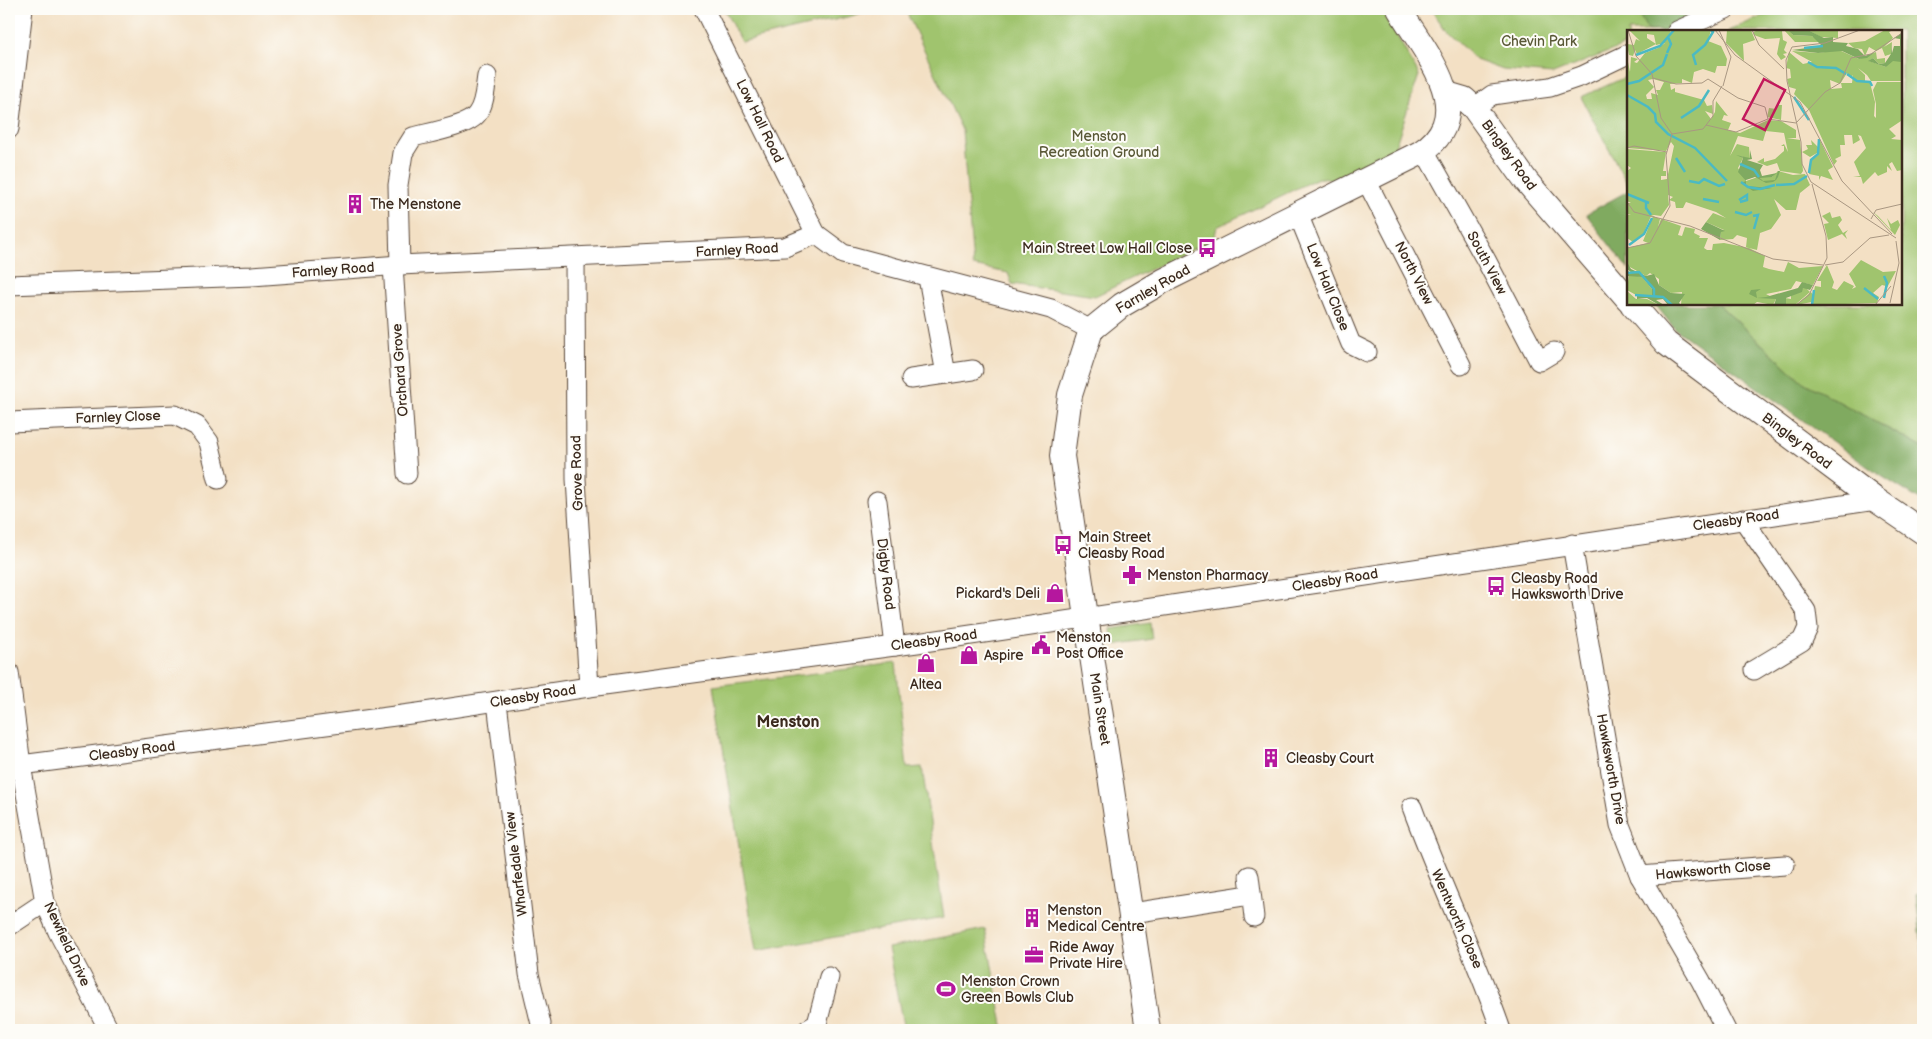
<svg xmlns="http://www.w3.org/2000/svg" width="1932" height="1039" viewBox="0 0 1932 1039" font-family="'Balsamiq Sans',sans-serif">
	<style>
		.green { fill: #a0c46e; stroke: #6e7746 }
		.forest { fill: #80aa61; stroke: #5e6a40 }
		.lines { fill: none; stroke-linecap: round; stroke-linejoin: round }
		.minor-casing { stroke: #574537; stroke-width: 21 }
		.tertiary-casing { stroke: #574537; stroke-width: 26 }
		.minor { stroke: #fff; stroke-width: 19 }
		.tertiary { stroke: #fff; stroke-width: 24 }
		.labels { text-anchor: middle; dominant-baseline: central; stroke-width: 4; stroke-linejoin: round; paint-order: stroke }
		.park-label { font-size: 14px; fill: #595836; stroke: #fdfcf7 }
		.street-label { font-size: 14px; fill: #3b2a1e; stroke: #fdfcf7 }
		.poi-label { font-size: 14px; fill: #3b2a1e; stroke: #fdfcf7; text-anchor: start }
		.quarter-label { font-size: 16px; font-weight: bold; fill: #3b2a1e; stroke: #fdfcf7 }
		.inset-river { fill: none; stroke: #4bbac3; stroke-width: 2.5 }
		.inset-road { fill: none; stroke: #a99782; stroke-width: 1 }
		.view { fill: #c2185b; fill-opacity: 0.15; stroke: #c2185b; stroke-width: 2.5 }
		.inset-edge { fill: none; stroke: #3b2a1e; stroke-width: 2.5 }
	</style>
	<rect width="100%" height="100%" fill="#fdfcf7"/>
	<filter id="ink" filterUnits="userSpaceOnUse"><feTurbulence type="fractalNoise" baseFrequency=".02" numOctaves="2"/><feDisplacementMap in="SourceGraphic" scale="10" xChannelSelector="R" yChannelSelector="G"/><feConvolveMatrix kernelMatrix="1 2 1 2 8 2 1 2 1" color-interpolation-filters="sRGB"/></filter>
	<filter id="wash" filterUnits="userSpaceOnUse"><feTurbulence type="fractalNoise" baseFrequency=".0096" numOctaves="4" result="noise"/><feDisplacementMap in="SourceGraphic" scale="20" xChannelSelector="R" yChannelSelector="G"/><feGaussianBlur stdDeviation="1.12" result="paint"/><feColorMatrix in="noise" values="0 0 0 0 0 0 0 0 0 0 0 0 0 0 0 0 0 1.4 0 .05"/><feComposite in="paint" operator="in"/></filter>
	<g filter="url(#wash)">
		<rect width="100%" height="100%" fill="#f3e0c4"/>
		<g class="green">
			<path d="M724,9H881L741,42Z"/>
			<path d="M905,9H1382L1419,75L1393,153L1334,179L1318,178L1217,227L1214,239L1095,296L1012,284L1008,273L973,266L962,130Z"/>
			<path d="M1431,9H1711L1662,31H1628V44L1553,74L1503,70L1476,60L1447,32Z"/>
			<path d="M1779,9H1923V448L1803,382L1718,304H1901V31H1728Z"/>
			<path d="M1628,76V185L1581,97Z"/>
			<path d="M1150,623L1152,639L1113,645L1111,629Z"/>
			<path d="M896,663L907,768L922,767L944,918L756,951L713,686Z"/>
			<path d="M985,929L1004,1030H904L888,948Z"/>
		</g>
		<g class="forest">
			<path d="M1636,9H1711L1662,31H1648Z"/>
			<path d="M1628,191V269L1586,214Z"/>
			<path d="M1655,304H1718L1803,382L1923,448V502L1875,472L1674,328Z"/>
			<path d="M1923,890V957L1916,895Z"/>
		</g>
	</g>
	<g filter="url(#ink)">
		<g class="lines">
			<g class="minor-casing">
				<g id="minor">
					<path d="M704,9L816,234"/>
					<path d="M1677,31L1726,9"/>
					<path d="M1474,108L1492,95L1550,87L1582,76L1628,54"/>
					<path d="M9,129L23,9"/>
					<path d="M1424,150L1486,260L1539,361L1554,352"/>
					<path d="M1366,180L1461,365"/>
					<path d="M1298,214L1351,344L1367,352"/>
					<path d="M575,258L576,479L589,687"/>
					<path d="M400,265L398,185L403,153L413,137C428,133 469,126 477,114C485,104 485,88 487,76"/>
					<path d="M393,266L407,474"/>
					<path d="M928,278L946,374"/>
					<path d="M9,285L252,276L400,265L785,247L816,234L843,254L1051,309L1091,330"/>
					<path d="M911,379L973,370"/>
					<path d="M9,422L175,415L197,426L209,442L218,479"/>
					<path d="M877,501L895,646"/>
					<path d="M1743,519L1806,611L1808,628L1802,641L1754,670"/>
					<path d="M1572,544L1620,825L1640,876L1701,981L1726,1030"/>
					<path d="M9,672L21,765L45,902L58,932L109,1030"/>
					<path d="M497,702L529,974L541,1024"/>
					<path d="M21,765L418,713L589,687L917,643L1876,500"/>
					<path d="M1412,807C1440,883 1475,954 1501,1030"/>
					<path d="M1249,876L1254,917"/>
					<path d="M1640,876L1785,865"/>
					<path d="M1132,913L1250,895"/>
					<path d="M9,926L45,902"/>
					<path d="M807,1030L817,1024L829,977"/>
				</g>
			</g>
			<g class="tertiary-casing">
				<g id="tertiary">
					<path d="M1447,94L1464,99L1474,108L1527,182L1628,299"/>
					<path d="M1632,304L1666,343L1876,500L1923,532"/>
					<path d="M1148,1030L1062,456L1070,395L1091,330L1122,305L1163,281L1420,153C1481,113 1424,52 1399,9"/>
				</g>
			</g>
			<use href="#minor" class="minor"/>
			<use href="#tertiary" class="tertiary"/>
		</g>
	</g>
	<defs>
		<g id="building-bare" transform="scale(1.5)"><path d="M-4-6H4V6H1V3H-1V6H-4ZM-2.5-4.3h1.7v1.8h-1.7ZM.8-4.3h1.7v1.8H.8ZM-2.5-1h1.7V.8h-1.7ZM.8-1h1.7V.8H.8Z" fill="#b5179e" stroke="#fdfcf7" stroke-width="2.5" paint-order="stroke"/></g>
		<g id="bus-bare" transform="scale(1.5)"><path d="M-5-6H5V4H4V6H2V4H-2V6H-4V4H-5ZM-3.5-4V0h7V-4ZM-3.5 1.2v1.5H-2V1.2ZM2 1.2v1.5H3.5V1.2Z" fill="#b5179e" stroke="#fdfcf7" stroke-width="2.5" paint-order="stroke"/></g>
		<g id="pharmacy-bare" transform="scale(1.5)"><path d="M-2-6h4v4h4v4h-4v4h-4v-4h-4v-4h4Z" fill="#b5179e" stroke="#fdfcf7" stroke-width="2.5" paint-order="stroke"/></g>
		<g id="shop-bare" transform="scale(1.5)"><path d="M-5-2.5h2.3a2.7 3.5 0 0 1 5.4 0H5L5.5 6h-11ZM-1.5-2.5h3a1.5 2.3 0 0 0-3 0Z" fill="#b5179e" stroke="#fdfcf7" stroke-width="2.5" paint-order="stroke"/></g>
		<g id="civic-bare" transform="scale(1.5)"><path d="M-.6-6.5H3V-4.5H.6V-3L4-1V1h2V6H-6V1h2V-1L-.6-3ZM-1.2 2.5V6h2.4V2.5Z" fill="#b5179e" stroke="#fdfcf7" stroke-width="2.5" paint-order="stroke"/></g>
		<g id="office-bare" transform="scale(1.5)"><path d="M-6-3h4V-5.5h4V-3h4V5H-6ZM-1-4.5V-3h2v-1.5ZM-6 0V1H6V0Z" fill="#b5179e" stroke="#fdfcf7" stroke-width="2.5" paint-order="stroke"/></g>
		<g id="stadium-bare" transform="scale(1.5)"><path d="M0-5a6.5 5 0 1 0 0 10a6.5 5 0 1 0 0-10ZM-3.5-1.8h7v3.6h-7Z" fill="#b5179e" stroke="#fdfcf7" stroke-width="2.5" paint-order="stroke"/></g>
	</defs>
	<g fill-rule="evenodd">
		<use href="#building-bare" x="355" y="204"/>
		<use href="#bus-bare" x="1207" y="248"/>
		<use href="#bus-bare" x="1063" y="545"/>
		<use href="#pharmacy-bare" x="1132" y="575"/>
		<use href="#bus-bare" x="1496" y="586"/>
		<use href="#shop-bare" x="1055" y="593"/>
		<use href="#civic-bare" x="1041" y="645"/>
		<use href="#shop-bare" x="969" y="655"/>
		<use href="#shop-bare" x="926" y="663"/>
		<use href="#building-bare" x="1271" y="758"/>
		<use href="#building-bare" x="1032" y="918"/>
		<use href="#office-bare" x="1034" y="955"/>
		<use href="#stadium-bare" x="946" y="989"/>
	</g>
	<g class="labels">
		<g class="park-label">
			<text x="1539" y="41">Chevin Park</text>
			<text x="1099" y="136">Menston<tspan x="1099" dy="16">Recreation Ground</tspan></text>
		</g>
		<g class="street-label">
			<text transform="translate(760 121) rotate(64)">Low Hall Road</text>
			<text transform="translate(1509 155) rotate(54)">Bingley Road</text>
			<text transform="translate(737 250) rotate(-3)">Farnley Road</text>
			<text transform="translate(1487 263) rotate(62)">South View</text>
			<text transform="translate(333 270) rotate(-4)">Farnley Road</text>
			<text transform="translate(1414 273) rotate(63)">North View</text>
			<text transform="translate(1328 287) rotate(68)">Low Hall Close</text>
			<text transform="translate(1153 289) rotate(-30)">Farnley Road</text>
			<text transform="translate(400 370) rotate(-94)">Orchard Grove</text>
			<text transform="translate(118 417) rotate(-2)">Farnley Close</text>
			<text transform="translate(1797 441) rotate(37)">Bingley Road</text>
			<text transform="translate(577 473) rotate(-92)">Grove Road</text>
			<text transform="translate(1736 520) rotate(-8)">Cleasby Road</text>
			<text transform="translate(886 574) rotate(83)">Digby Road</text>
			<text transform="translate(1335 580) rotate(-9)">Cleasby Road</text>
			<text transform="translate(934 640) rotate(-8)">Cleasby Road</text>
			<text transform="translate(533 696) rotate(-9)">Cleasby Road</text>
			<text transform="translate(1100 709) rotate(81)">Main Street</text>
			<text transform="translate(132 751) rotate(-7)">Cleasby Road</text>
			<text transform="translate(1611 769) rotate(80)">Hawksworth Drive</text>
			<text transform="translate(516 864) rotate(-97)">Wharfedale View</text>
			<text transform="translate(1713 870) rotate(-5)">Hawksworth Close</text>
			<text transform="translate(1457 919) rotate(66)">Wentworth Close</text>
			<text transform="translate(67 944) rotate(65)">Newfield Drive</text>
		</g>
		<g class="poi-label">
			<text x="370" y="204">The Menstone</text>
			<text x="1192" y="248" text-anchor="end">Main Street Low Hall Close</text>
			<text x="1078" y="537">Main Street<tspan x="1078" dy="16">Cleasby Road</tspan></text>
			<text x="1147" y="575">Menston Pharmacy</text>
			<text x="1511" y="578">Cleasby Road<tspan x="1511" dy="16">Hawksworth Drive</tspan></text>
			<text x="1040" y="593" text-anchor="end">Pickard's Deli</text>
			<text x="1056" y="637">Menston<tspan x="1056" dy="16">Post Office</tspan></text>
			<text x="984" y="655">Aspire</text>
			<text x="926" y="684" text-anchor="middle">Altea</text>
			<text x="1286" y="758">Cleasby Court</text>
			<text x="1047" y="910">Menston<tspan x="1047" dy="16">Medical Centre</tspan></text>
			<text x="1049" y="947">Ride Away<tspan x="1049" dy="16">Private Hire</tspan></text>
			<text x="961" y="981">Menston Crown<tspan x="961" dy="16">Green Bowls Club</tspan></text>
		</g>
		<g class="quarter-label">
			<text x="788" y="722">Menston</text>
		</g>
	</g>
	<g transform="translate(1627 30)">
		<rect width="275" height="275" fill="#f3e0c4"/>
		<path d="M2,0H44L43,3L47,0H84L81,11L94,16L100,29L99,36H90L88,43L76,39L67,42L65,53L55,49V53L43,54L44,60L48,58V62L77,70L80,76L85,75L86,84L78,81L84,89L88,82L89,71L101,86L97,85L95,90L104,93L101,100L113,103L141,90L154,91L169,100V108H160L173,110L176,141L174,144L153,141L150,133L140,136L130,132L137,128V132L148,129L157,121V116H154L157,114L161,122L157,103L139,101L136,111L111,106L103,126L110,114L122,117L123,129L113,126L116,128L111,138L119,151L131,147L134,150L132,146L145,147L151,141L166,145L178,144L183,155L173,163L169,180H159L147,169L154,185L144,199L133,203L130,220L122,218L138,226L136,237L142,239L157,242L161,232L172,238L196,236L186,255L169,251L164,259L139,264L149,269L146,275L130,272L126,275H54L55,262L44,263L32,255V249L23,243L19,246L1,236L0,218L21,213L16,211L26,186L33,189L31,197L34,189L54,196L51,205L55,206L58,197L68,199L67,203L73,206L72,208H81L77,218L80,220H85L86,214L97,213L122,218L119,217L120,208L110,205L106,209L93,210L94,201L97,200L79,192L86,183L99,188L89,182L59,172L56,178H49L48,172L42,170L46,167L41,165L42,175L34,186L27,185L24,186L16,205L6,212L0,208V185L4,184H0V173H4L0,171V141L4,138L0,135V119L39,122L36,141H39V146H34V150L40,149L47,116L44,112L39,121L0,118V27L3,42L4,27L11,29L7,32L10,33L18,23L31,18L38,13L29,15L27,5L20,4V8L29,14L10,24L8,20L6,26L2,25L0,14L7,15L9,9L13,11ZM26,49L37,52L33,60H29L31,65L24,63L25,69H20L19,65L27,57L21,50ZM100,0H124L128,10L116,14L117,31L99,13ZM132,0L155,1L156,10L160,12L157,20L160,23L156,24L159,27L154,30L150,24L153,8L138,9L127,5L126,2ZM157,0H162L166,5L185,6L194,12H168ZM181,0H211V8L194,7ZM258,0H266L262,2L266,8L257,17L265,12L264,23L274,24L275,3V51H244L240,45L231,38L238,45V51L243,53L248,72L247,86L249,88V74L246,60L250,52H275L274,91L262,99L269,106L264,109L275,110V140L270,141L265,132L262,134L265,141L260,136V142L251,146L248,142L236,154L234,147H226L233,146L227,132L239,118L234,106L231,105L233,110L226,114L225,105H217L218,115H213L214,126L208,129L210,131L207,135L182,80L167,64L169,59L162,57L160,49L164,48L163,39L159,38L162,22L176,34L185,32L165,21L191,23L212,20L232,29L249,22L250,29L258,28V33L252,34L246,28L242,31L259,37L264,24L258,26L255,18L249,21L242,17L238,26L235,19L227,18L221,13L238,11ZM220,43L224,48L226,45L225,53H214L215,58L204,59L203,50L213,54ZM150,75H155L154,90L140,87L142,78L149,79ZM192,108L206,137L201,140L206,150L194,146L192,150V146L182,144L184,131L192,124ZM184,110L191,117L190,123L183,127L175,122L181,119L179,115H185ZM203,182L205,188L213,186L215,190L211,195L216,203L221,200L218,204L220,209L215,204L201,210L197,194L202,193L195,186ZM246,182L251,186L264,200L260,188L264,194L271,190L273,195L268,205ZM234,230L256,242L269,241L256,265L259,256L255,255L246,263L252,267L250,273L187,275L185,272L169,275L184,262L186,265L188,256L194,257V251H190L200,235L207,252L205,258L210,260L217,251L227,256L225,259L229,257L222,244ZM2,244L15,247L25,259V266L9,265L0,260ZM178,257L183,262L168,275H159L158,268L164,269V265ZM0,261L9,269H20L32,275H0Z" fill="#a0c46e" fill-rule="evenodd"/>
		<path d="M181,0L197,8L206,7V12L221,13L219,16L231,19L238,26L248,22L240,28L232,29L215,21L191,23L165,20L195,16L185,6L166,5L162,1ZM275,3V44L274,32L266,31L259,37L241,31L246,28L252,34L258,33L264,24L265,13V23L267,16H273V9L267,8ZM123,120L125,129L120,130L136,135L133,140L135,146L150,143L145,147L133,148L136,151L148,150L151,141H153L151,147L149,150L146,152L139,153L128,147L119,150V156L145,158L126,161L114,153L119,151L111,142L116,128L109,125L123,128ZM79,192L98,201L94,202L93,210L74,199ZM0,232L4,239L19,246L27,244L32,255L44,263L58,264L52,273L54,275H41L36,269L29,270L37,275H32L20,268L10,269V265L25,266V259L15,247L0,246V241L5,243L0,239ZM175,252L186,255L183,260L176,258L175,262L159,268V275H147L149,269L130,268L122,264L124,260L134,259L129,262L130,268L139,267L171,258Z" fill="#80aa61"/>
		<path class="inset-river" d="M177,18L196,16M40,23L44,14L41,7M9,25L33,16L47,0M181,32L190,37L209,38L219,44M69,35L66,25L78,15L86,2L84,0M220,44L230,51L243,52L245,56M0,54L12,51L36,35L40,24M0,65L21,77L28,84L29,92L41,104L68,118L100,151M167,67L182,90M54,88L72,76L82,60M49,128L58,142M113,134L127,140L132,147M182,143L184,130L191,124L192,109M62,151L72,153L77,149L92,156L98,154M114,152L121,157L133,159L148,155M149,155L167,154L180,146M0,164L22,173M76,169L92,172M112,170L120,165V170L113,172M19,171V178L24,185M108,182L119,185L125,182M126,186L131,185L127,199M2,215L17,204L25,188M0,243L12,242L27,259V267M237,258L251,269M8,265L36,267L45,275M257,268L260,253L257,246M185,275L187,260"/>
		<path class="inset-road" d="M1,0L9,26L25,44L34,88L45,104M88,0L108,25L173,72L215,151L265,204M92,0L104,27L96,56M125,0L132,15L157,39M233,0L198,13L165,17L159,30L160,51L174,112L175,134L184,152L269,208M26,48L49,54L75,53L81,49L111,68L138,77L141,89M79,95L109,102L141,89L169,93L198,62L213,53L224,28L244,24L275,3M45,104L76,99L86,86V71L95,56M0,118L7,116L40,122M0,172L7,182L63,196L146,229L196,235M244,189L249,180L275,174M0,218L23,213L43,176L39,125L45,104M198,235L216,232L243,208L262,205M263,273L272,233L269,211M169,275L182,265L200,228L199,206L185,154M248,275L264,256"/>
		<path class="view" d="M137,49L158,60L138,100L116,89Z"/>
		<rect width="275" height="275" class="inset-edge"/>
	</g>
	<rect width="1932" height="1039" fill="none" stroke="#fdfcf7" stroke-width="30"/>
</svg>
